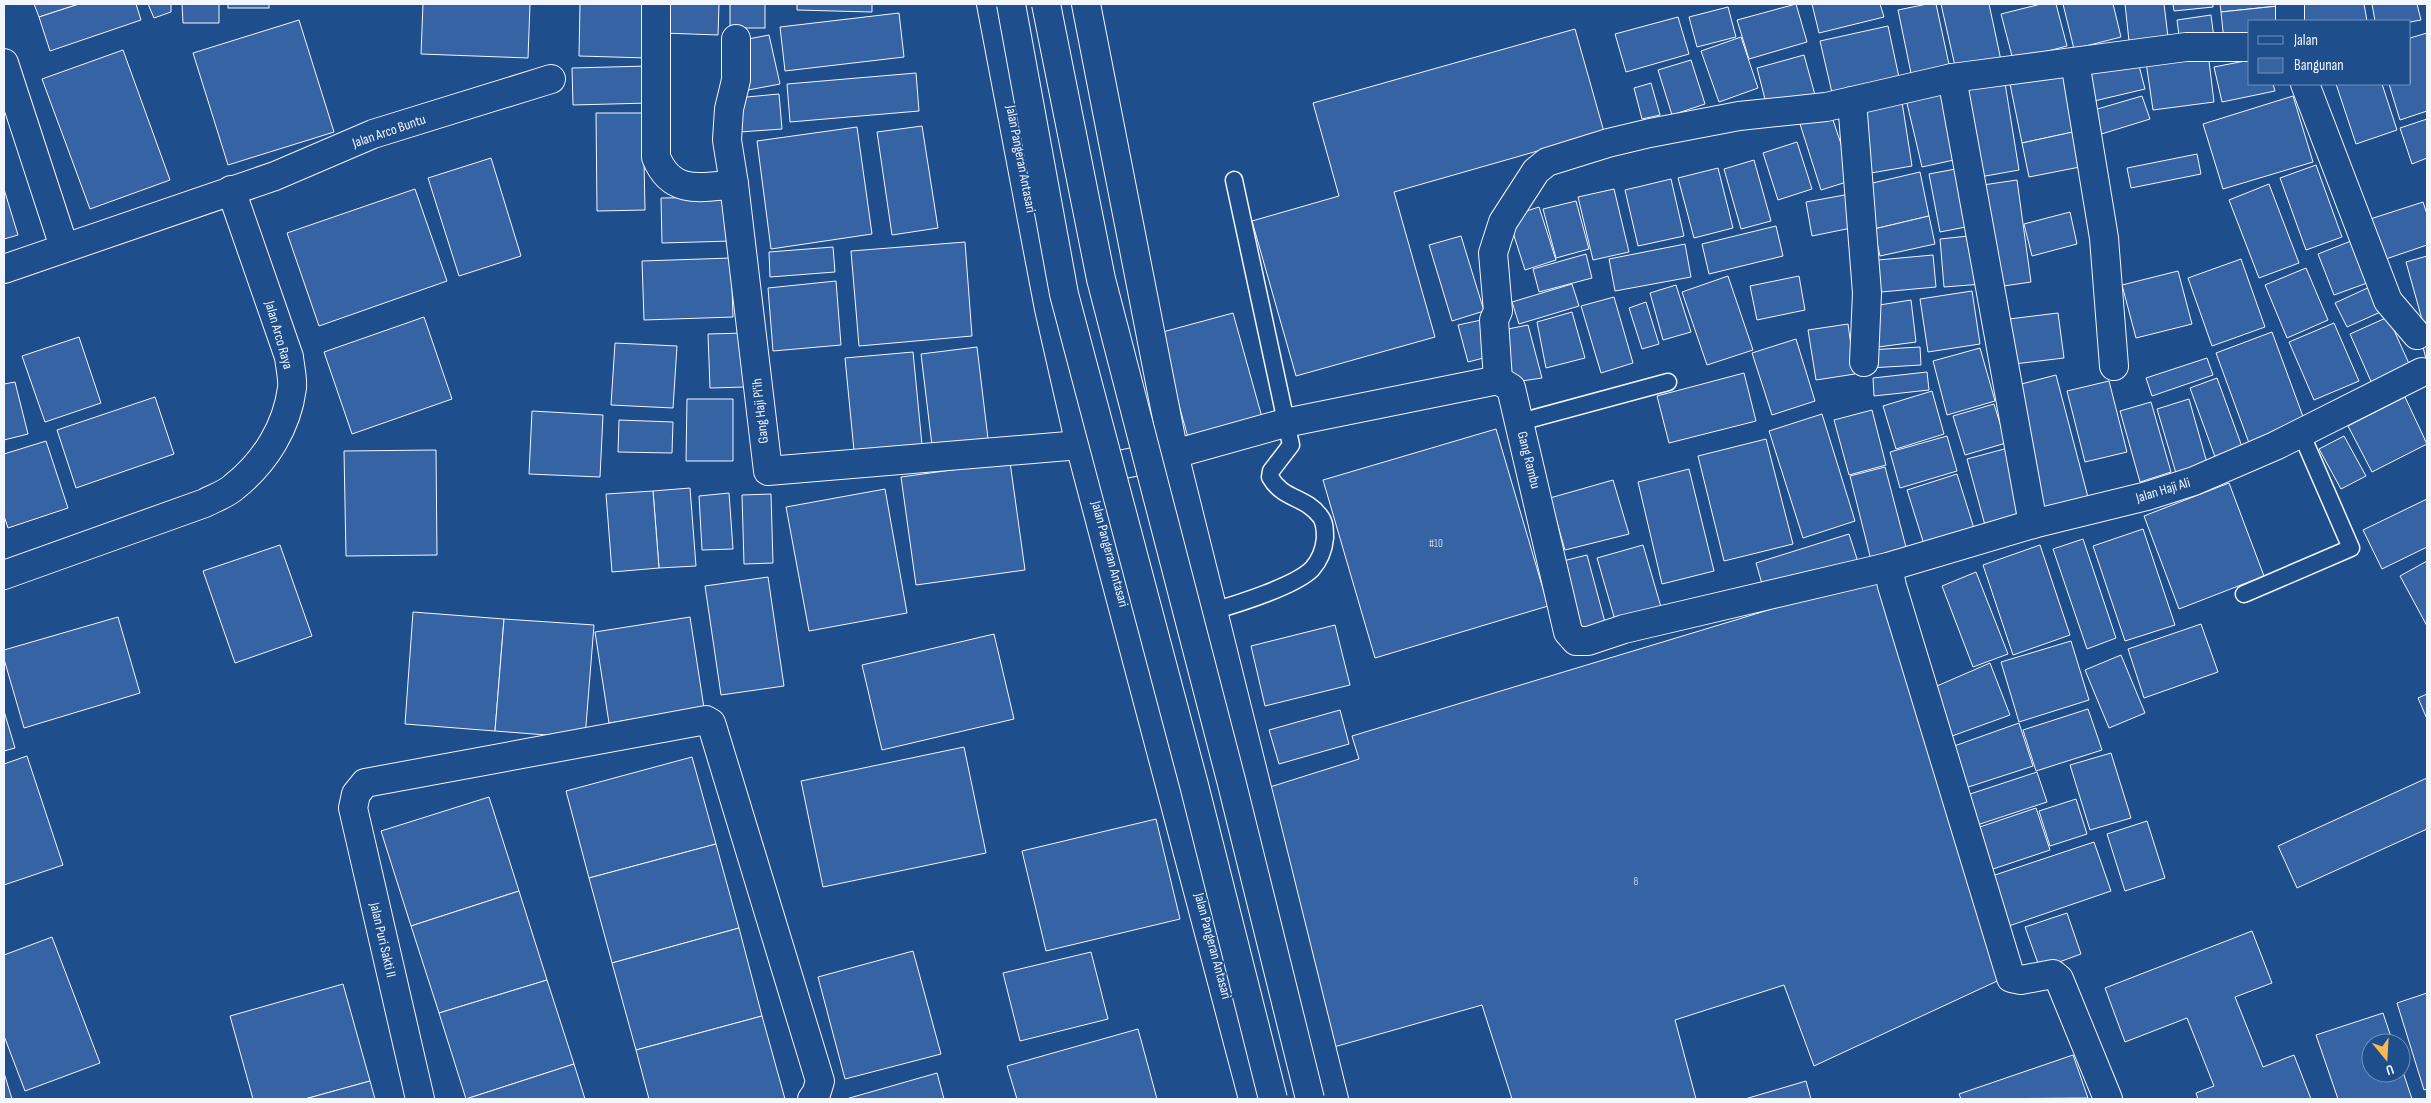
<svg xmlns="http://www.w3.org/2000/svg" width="2431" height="1103" viewBox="0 0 2431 1103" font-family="'Sofia Sans Condensed',sans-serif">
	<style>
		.building { fill: #3563a3; stroke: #f2f6ff }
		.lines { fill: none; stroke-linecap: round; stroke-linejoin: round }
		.lane-casing { stroke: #f2f6ff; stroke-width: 19 }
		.street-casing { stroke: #f2f6ff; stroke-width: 30 }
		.primary-casing { stroke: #f2f6ff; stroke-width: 30 }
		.lane { stroke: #1f4e8c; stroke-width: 16 }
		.street { stroke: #1f4e8c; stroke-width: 28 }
		.primary { stroke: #1f4e8c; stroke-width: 28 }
		.primary-bridge-casing { stroke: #f2f6ff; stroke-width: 30; stroke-linecap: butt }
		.primary-bridge { stroke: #1f4e8c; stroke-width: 28 }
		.labels { text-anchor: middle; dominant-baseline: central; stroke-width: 4; stroke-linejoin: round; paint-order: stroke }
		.number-label { font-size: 11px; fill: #c3d1e8 }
		.street-label { font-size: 14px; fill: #f2f6ff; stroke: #1f4e8c }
	</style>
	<rect width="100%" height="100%" fill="#1f4e8c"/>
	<g class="building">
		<path d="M34,4H79L39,17Z"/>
		<path d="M79,4H136L141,20L50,51L39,17Z"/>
		<path d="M148,4H171V12L154,18Z"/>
		<path d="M182,4H219V23H183Z"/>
		<rect x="228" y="4" width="41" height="4"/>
		<path d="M423,4H530L528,58L421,54Z"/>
		<path d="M580,4H648L647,58L579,56Z"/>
		<path d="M664,4H719L718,35L663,33Z"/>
		<rect x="730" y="4" width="35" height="24"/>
		<path d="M797,4H872V12L797,10Z"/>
		<path d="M1796,4L1807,42L1749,59L1737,20Z"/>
		<path d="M1812,4H1880L1884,17L1819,33Z"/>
		<path d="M1927,4H1936L1950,69L1912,78L1898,10Z"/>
		<path d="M1941,4H1989L2002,65L1957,75Z"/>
		<path d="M2041,4H2056L2067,46L2013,60L2001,14Z"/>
		<path d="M2063,4H2113L2121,37L2074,49Z"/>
		<path d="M2125,4H2164L2168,37L2129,41Z"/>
		<path d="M2173,4H2213V7L2174,11Z"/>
		<path d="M2220,4H2278V6L2221,12Z"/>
		<path d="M2296,4H2364L2367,21H2299Z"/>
		<path d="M2372,4H2417L2421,20L2410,22L2375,21Z"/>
		<path d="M2278,6L2280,21H2250V38L2224,41L2221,12Z"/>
		<path d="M1728,7L1736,37L1697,47L1689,17Z"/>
		<path d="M899,13L904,57L785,71L780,27Z"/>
		<path d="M2211,15L2214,38L2180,43L2177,20Z"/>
		<path d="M1678,17L1689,54L1626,72L1615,34Z"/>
		<path d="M299,20L334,132L228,165L193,53Z"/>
		<path d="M1888,26L1900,82L1833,97L1820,41Z"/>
		<path d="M1575,29L1604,132L1394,192L1435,337L1296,376L1252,221L1339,196L1313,103Z"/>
		<path d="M2427,33V111L2400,120L2389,84H2410V38Z"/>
		<path d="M769,35L780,84L748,90L738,41Z"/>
		<path d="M1741,37L1758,88L1719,102L1701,51Z"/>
		<path d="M123,50L170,180L90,209L42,79Z"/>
		<path d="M2208,53L2214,102L2153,110L2146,62Z"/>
		<path d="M1804,55L1815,95L1767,107L1757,68Z"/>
		<path d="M2137,58L2145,89L2090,102L2083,71Z"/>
		<path d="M1691,60L1705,104L1672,115L1658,70Z"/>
		<path d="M2250,60V84H2273L2275,91L2222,102L2214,67Z"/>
		<path d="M648,66L649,103L573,105L572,68Z"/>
		<path d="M2070,71L2082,130L2022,143L2010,84Z"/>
		<path d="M916,73L919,111L790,122L787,84Z"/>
		<path d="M2004,77L2019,170L1974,178L1959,84Z"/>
		<path d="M1651,83L1660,115L1642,119L1634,88Z"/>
		<path d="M2336,84H2382L2397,130L2356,144Z"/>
		<path d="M1947,89L1963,158L1922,167L1906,99Z"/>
		<path d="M779,94L782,129L740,132L736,98Z"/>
		<path d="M2142,96L2150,119L2095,136L2087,112Z"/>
		<path d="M2293,96L2313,162L2223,189L2203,124Z"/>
		<path d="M1902,102L1912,166L1871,173L1860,110Z"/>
		<path d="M596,113H643L645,210L597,211Z"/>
		<path d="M1831,114L1853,180L1821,190L1800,124Z"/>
		<path d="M2427,119V158L2412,164L2400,128Z"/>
		<path d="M922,126L938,228L892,235L877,132Z"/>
		<path d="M857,127L872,234L771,249L757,141Z"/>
		<path d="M2082,130L2090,165L2029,177L2022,143Z"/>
		<path d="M1797,142L1812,189L1778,200L1763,153Z"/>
		<path d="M2197,154L2201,174L2131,188L2127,168Z"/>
		<path d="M491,158L521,256L459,276L428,178Z"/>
		<path d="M1754,160L1771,221L1741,229L1724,169Z"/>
		<path d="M2316,165L2342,237L2306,250L2280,178Z"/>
		<path d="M1966,167L1976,225L1940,232L1929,174Z"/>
		<path d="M1718,168L1733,228L1694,238L1678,178Z"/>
		<path d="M1920,172L1929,216L1874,229L1864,185Z"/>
		<path d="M1671,179L1684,236L1638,246L1625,190Z"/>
		<path d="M2017,180L2031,282L1990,288L1976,186Z"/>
		<path d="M2269,184L2299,263L2259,278L2229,200Z"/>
		<path d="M4,189L18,235L4,239Z"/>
		<path d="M415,189L447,281L319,326L287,233Z"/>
		<path d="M1614,189L1629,252L1593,260L1578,197Z"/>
		<path d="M1850,194L1856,227L1812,236L1806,202Z"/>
		<path d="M731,197L732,241L662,243L661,198Z"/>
		<path d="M1576,201L1589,249L1556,258L1543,209Z"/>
		<path d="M2423,202L2427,214V245L2374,263L2361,222Z"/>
		<path d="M1539,207L1556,260L1525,270L1508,217Z"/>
		<path d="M2070,212L2077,244L2032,256L2024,224Z"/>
		<path d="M1929,216L1935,244L1880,256L1874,229Z"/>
		<path d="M1776,226L1783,256L1709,274L1702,244Z"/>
		<path d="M1978,235L1982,284L1944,287L1940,239Z"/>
		<path d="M1461,236L1484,311L1452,321L1429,245Z"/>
		<path d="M2351,241L2367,283L2334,295L2318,254Z"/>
		<path d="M965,242L972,336L859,346L851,251Z"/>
		<path d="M1685,244L1691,277L1615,291L1609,259Z"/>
		<path d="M833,247L835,272L770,277L769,252Z"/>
		<path d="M1586,254L1592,278L1539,292L1533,269Z"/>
		<path d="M1933,255L1936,287L1881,292L1878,260Z"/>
		<path d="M2427,256V322L2423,323L2406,262Z"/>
		<path d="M731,258L733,317L644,320L642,261Z"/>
		<path d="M2241,259L2265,327L2212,346L2188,278Z"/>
		<path d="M2306,268L2328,320L2287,338L2265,285Z"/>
		<path d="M2178,271L2192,324L2136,338L2122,285Z"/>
		<path d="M1728,276L1753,350L1707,365L1682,292Z"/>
		<path d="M1799,276L1805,310L1757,320L1750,286Z"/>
		<path d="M836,281L841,345L773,351L768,288Z"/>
		<path d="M1572,284L1579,306L1519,324L1512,302Z"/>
		<path d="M1676,285L1691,332L1663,340L1650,293Z"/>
		<path d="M2374,285L2385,310L2347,327L2335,303Z"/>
		<path d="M1972,291L1980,344L1928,352L1920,299Z"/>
		<path d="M1614,297L1633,363L1601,373L1581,306Z"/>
		<path d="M1911,300L1916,342L1878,347L1873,306Z"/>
		<path d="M1646,302L1659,344L1642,349L1629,308Z"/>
		<path d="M1572,312L1585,358L1546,368L1537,322Z"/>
		<path d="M1233,313L1263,421L1189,441L1159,333Z"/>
		<path d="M2058,313L2064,358L2006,365L2001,320Z"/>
		<path d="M424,317L452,399L352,434L324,352Z"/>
		<path d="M2388,317L2411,368L2373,386L2350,334Z"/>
		<path d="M1486,319L1495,355L1468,362L1458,325Z"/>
		<path d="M2334,323L2359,381L2314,400L2289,342Z"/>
		<path d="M1848,324L1855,374L1816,380L1808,330Z"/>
		<path d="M1528,325L1542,378L1508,383L1498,331Z"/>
		<path d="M2272,332L2305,422L2249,443L2216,353Z"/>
		<path d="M744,333L746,387L710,388L708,334Z"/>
		<path d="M79,337L101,403L45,422L22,356Z"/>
		<path d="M1796,339L1815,401L1772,415L1752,353Z"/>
		<path d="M615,343L677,346L673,408L611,405Z"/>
		<path d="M2427,345V363L2423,347Z"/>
		<path d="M977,347L989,447L933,454L921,354Z"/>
		<path d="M1920,347L1921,365L1869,368L1868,350Z"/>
		<path d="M1980,348L1995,401L1947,415L1933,361Z"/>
		<path d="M913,352L923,455L855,461L845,358Z"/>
		<path d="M2207,358L2213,375L2152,396L2146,378Z"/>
		<path d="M1927,372L1929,390L1874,396L1873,378Z"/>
		<path d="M1744,373L1756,421L1669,443L1657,396Z"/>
		<path d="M2056,375L2089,501L2043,513L2010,387Z"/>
		<path d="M2217,378L2245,455L2218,465L2190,388Z"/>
		<path d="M2109,381L2127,452L2085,462L2067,391Z"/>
		<path d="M15,382L28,434L4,440V384Z"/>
		<path d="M1932,391L1944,434L1896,449L1883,406Z"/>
		<path d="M155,397L174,454L76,488L57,430Z"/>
		<path d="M2405,397L2427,444L2372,472L2348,426Z"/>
		<path d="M687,399H733V461H686Z"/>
		<path d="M2189,399L2209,470L2178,480L2157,409Z"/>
		<path d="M2151,402L2171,472L2140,482L2120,411Z"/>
		<path d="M1994,404L2006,443L1965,455L1953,416Z"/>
		<path d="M1872,410L1886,465L1849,475L1834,420Z"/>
		<path d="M532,411L603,415L600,477L529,474Z"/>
		<path d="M1822,414L1855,521L1803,538L1769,431Z"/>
		<path d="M619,420L673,422L672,453L618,452Z"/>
		<path d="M1496,429L1548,606L1375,658L1323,480Z"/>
		<path d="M1947,436L1957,471L1900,488L1890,452Z"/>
		<path d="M2344,436L2366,476L2341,489L2319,449Z"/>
		<path d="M1766,439L1793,544L1724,561L1698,456Z"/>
		<path d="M46,441L68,508L8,528L4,516V454Z"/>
		<path d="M2008,448L2026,518L1986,529L1967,459Z"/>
		<path d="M436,450L437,555L346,556L344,451Z"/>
		<path d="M1010,462L1025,570L916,585L901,477Z"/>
		<path d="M1885,467L1907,551L1871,560L1850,476Z"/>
		<path d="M1689,469L1714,571L1662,584L1638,482Z"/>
		<path d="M1957,474L1977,538L1927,554L1907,490Z"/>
		<path d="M1613,480L1629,534L1565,550L1550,498Z"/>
		<path d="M2229,483L2264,576L2179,609L2144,516Z"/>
		<path d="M690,488L696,566L659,568L653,491Z"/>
		<path d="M885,489L907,613L809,631L786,507Z"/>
		<path d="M653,491L659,568L612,572L606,494Z"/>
		<path d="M729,493L733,549L702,550L699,496Z"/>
		<path d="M771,494L773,563L744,564L742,495Z"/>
		<path d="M2427,499V547L2382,569L2363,530Z"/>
		<path d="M2143,529L2175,625L2125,641L2093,546Z"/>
		<path d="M1849,534L1858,562L1764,591L1756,563Z"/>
		<path d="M2083,539L2116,638L2087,649L2053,549Z"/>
		<path d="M280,545L312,636L235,663L203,571Z"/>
		<path d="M1643,545L1661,607L1615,620L1597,558Z"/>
		<path d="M2040,545L2070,635L2013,655L1983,565Z"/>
		<path d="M1587,555L1606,626L1578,634L1559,562Z"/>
		<path d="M2427,561V626L2400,576Z"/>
		<path d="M1976,572L2008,654L1973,667L1942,586Z"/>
		<path d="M1881,576L2008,976L1814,1066L1784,985L1675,1020L1696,1099H1512L1482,1005L1334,1047L1270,787L1359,759L1352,736Z"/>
		<path d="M768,577L784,686L721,695L705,586Z"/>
		<path d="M413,612L504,619L495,731L405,724Z"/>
		<path d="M118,617L140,693L24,728L4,659V650Z"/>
		<path d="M690,617L704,708L609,723L595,632Z"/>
		<path d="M504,619L594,625L585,738L495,731Z"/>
		<path d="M2201,624L2218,672L2144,698L2128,649Z"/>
		<path d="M1335,625L1350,685L1265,706L1251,646Z"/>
		<path d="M994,634L1014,719L882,750L862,665Z"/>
		<path d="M2071,641L2089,700L2019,722L2001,662Z"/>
		<path d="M2121,655L2145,713L2109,728L2085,670Z"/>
		<path d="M1990,663L2010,715L1941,740L1930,689Z"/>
		<path d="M2427,694V719L2418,698Z"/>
		<path d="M2088,709L2102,750L2036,771L2023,730Z"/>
		<path d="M1340,710L1349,744L1279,764L1269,730Z"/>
		<path d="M4,711L15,748L4,751Z"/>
		<path d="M2019,723L2033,766L1956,791L1943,750Z"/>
		<path d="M964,747L986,853L823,887L801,781Z"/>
		<path d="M2111,753L2131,818L2090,830L2070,765Z"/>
		<path d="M27,756L63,865L4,885V764Z"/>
		<path d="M692,757L716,844L589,878L566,791Z"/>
		<path d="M2037,772L2047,802L1971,827L1961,797Z"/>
		<path d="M2427,778V829L2297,888L2278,846Z"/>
		<path d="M489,797L519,891L411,926L381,831Z"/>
		<path d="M2076,799L2087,834L2050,846L2039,811Z"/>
		<path d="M2036,808L2050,850L1981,873L1968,831Z"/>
		<path d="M1156,819L1180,919L1046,951L1022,851Z"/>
		<path d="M2147,821L2165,878L2125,891L2107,834Z"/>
		<path d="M2094,842L2111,891L2000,929L1983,879Z"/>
		<path d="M716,844L739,928L612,963L589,878Z"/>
		<path d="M519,891L547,980L439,1013L411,926Z"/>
		<path d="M2067,913L2081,954L2040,969L2025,927Z"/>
		<path d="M739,928L762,1016L636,1050L612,963Z"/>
		<path d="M2252,931L2272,983L2235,997L2263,1067L2294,1055L2311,1099H2198L2196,1093L2214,1086L2187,1018L2125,1042L2105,988Z"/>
		<path d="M52,937L100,1063L25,1091L4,1036V955Z"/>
		<path d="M913,951L941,1054L845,1079L818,977Z"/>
		<path d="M1091,952L1108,1019L1020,1041L1003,973Z"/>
		<path d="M547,980L574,1064L466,1099L439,1013Z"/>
		<path d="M343,984L370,1081L305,1099H253L230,1016Z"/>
		<path d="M2427,993V1089L2424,1090L2397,1003Z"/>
		<path d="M2383,1013L2393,1043H2371V1073H2401V1066L2412,1099H2338L2316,1035Z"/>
		<path d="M762,1016L785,1099H649L636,1050Z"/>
		<path d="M1138,1029L1157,1099H1017L1007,1066Z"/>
		<path d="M2073,1055L2088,1098L1961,1099L1959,1094Z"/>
		<path d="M574,1064L585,1099H466Z"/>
		<path d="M4,1073L12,1099H4Z"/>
		<path d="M937,1073L944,1099H846Z"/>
		<path d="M370,1081L375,1099H305Z"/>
		<path d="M1806,1081L1811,1099H1745Z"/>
	</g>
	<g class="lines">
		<g class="lane-casing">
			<g id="lane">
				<path d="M1520,422L1668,382"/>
				<path d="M2244,594L2351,548L2301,433"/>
				<path d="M1213,611C1237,604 1295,586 1312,569C1320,560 1324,549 1325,538C1325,530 1325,522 1320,516C1305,496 1283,500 1270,477L1271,471L1291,445L1234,180"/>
			</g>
		</g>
		<g class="street-casing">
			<g id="street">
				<path d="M656,4V157C671,195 701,188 734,184"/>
				<path d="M2290,4V21"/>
				<path d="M736,39V80L729,109L727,140L734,184L768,471L1080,445"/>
				<path d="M2075,62L2104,238L2114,366"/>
				<path d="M4,63L64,247"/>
				<path d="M1952,78L2033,524"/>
				<path d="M2305,84L2388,301L2417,335"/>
				<path d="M1852,101L1867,293L1864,362"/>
				<path d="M4,269L275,176L373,134L551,79"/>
				<path d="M1498,380L1494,320L1498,311L1493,253L1503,222L1536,171L1547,162L1608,143L1650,133L1739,116L1826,107L1952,78L2186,47H2250"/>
				<path d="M1089,471L1174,454L1285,423L1498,380L1511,388L1568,632L1576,641H1588L1624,629L1888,567L2033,524L2147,496L2194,481L2275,446L2422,372"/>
				<path d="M1888,567L1892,586L2011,978L2021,980L2053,974L2059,979L2108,1099"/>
				<path d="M4,575L205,503C214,498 227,494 235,486C265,462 287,427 292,388C293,379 290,367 289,357L231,190"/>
				<path d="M420,1099L353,808L356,794L365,783L706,720L711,723L713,729L820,1081L816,1094L812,1099"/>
			</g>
		</g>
		<g class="primary-casing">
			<g id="primary">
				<path d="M991,4L1049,309L1080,445L1253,1099"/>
				<path d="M1086,4L1174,454L1334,1099"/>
			</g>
		</g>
		<use href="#lane" class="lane"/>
		<use href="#street" class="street"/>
		<use href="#primary" class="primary"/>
		<g class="primary-bridge-casing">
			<g id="primary-bridge">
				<path d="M1011,4L1064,294L1194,785L1273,1099"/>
				<path d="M1046,4L1101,279L1231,780L1310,1099"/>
			</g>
		</g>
		<use href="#primary-bridge" class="primary-bridge"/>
	</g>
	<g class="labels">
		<g class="number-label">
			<text x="1436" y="543">#10</text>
			<text x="1636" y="881">8</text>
		</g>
		<g class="street-label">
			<text transform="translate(389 131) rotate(-19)">Jalan Arco Buntu</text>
			<text transform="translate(1021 159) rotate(79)">Jalan Pangeran Antasari</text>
			<text transform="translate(279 335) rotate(74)">Jalan Arco Raya</text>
			<text transform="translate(760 411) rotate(-96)">Gang Haji Pi'ih</text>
			<text transform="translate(1529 460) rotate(76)">Gang Rambu</text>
			<text transform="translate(2163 490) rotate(-17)">Jalan Haji Ali</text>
			<text transform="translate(1110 554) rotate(75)">Jalan Pangeran Antasari</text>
			<text transform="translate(383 940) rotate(77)">Jalan Puri Sakti II</text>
			<text transform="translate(1213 946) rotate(75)">Jalan Pangeran Antasari</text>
		</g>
	</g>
	<rect width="2431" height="1103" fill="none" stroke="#f2f6ff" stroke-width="10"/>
	<rect x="2248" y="20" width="162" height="65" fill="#1f4e8c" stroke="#7391ba"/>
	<rect x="2258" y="36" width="25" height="8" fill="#1f4e8c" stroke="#7391ba"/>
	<text x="2294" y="45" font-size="15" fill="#f2f6ff">Jalan</text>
	<rect x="2258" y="58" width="25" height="15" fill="#3563a3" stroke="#7391ba"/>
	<text x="2294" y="70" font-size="15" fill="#f2f6ff">Bangunan</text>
	<g transform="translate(2386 1058) rotate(162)"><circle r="24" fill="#1f4e8c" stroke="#7391ba"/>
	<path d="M0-4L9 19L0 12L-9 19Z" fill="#ffb74d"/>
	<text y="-8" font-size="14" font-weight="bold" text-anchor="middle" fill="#f2f6ff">U</text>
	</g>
</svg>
